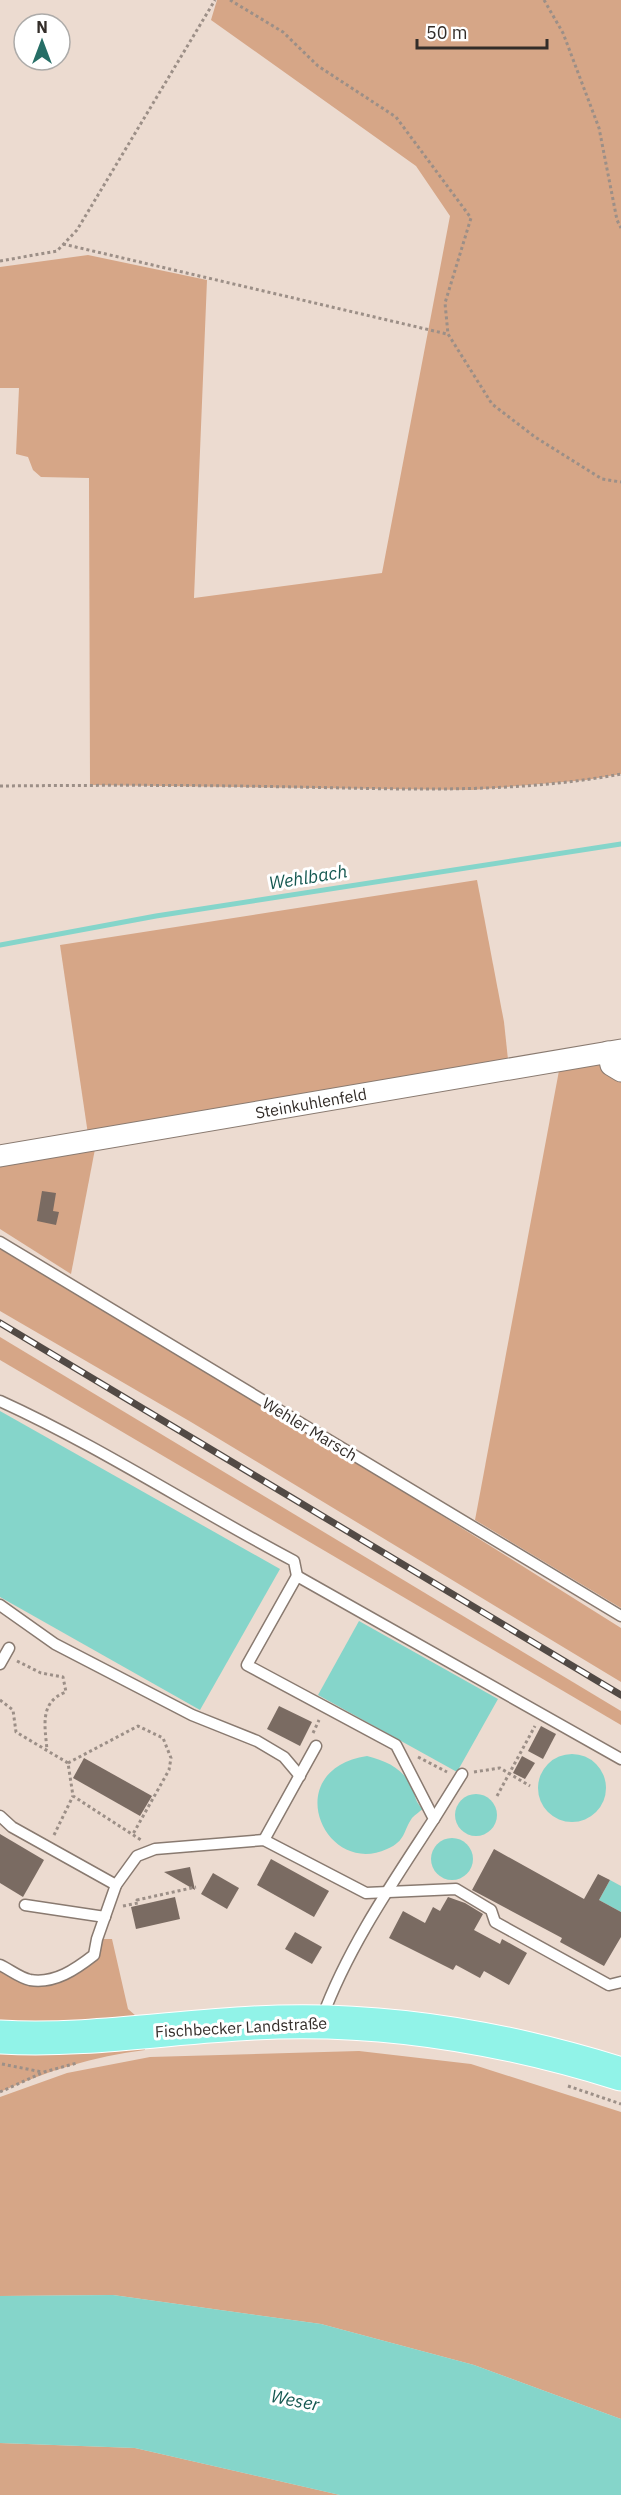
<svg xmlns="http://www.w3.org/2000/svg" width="621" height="2495" viewBox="0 0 621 2495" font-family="'IBM Plex Sans',sans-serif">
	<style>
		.green { fill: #d6a687 }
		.water { fill: #85d5ca }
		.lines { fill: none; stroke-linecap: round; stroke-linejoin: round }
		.stream { stroke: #85d5ca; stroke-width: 5 }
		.building { fill: #7a6b62 }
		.service-casing { stroke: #897a70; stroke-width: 13 }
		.minor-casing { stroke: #897a70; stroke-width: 23 }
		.primary-casing { stroke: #fff; stroke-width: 35 }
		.path { stroke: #9c8f87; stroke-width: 3; stroke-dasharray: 3 3; stroke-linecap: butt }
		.service { stroke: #fff; stroke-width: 10 }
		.minor { stroke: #fff; stroke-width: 21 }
		.primary { stroke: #91f3e8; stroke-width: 33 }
		.rail-casing { stroke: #524a45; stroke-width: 7 }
		.rail { stroke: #fff; stroke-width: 4.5; stroke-dasharray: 14; stroke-linecap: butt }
		.labels { text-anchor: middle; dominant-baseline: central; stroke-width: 6; stroke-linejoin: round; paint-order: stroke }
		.street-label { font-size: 16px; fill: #332d29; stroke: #fff }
		.water-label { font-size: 18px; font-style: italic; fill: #165952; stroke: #fff }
	</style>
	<rect width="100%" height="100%" fill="#ecdbd0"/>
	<g class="green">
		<path d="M217,0H621V774L586,780L472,790L90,785L89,478L41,477L33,470L28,457L16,454L19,388H0V267L88,255L207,280L194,598L382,573L450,216L416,166L211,20Z"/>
		<path d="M477,880L504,1022L509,1069L89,1141L60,945Z"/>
		<path d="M621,1050V1608L475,1520L561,1060Z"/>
		<path d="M95,1149L71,1274L0,1229V1165Z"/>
		<path d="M0,1249L339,1451L621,1628V1682L191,1422L0,1311Z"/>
		<path d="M0,1337L621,1711V1725L0,1360Z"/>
		<path d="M97,1939H112L128,2009L144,2023L145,2050C94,2056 47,2071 0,2092V1965L29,1980L53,1978L94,1955Z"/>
		<path d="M359,2051L471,2064L621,2112V2419L474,2365L321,2324L113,2295L0,2296V2097L67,2073L150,2057Z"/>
		<path d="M0,2443L135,2448L340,2495H0Z"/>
	</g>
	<g class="water">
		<path d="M0,1411L280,1569L200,1710L0,1597Z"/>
		<path d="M359,1621L498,1699L457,1772L318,1695Z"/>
		<circle cx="572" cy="1788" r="34"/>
		<path d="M367,1756C387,1761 404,1769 412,1788C416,1797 415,1802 423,1809C420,1811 415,1815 412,1818C403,1831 406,1841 387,1849C324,1878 278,1770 367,1756Z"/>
		<circle cx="476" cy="1815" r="21"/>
		<circle cx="452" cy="1859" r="21"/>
		<path d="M610,1880L621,1886V1912L599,1900Z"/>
		<path d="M113,2295L321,2324L474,2365L621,2419V2495H340L135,2448L0,2443V2296Z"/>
	</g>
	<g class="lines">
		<path class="stream" d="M0,945L156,916L621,844"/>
	</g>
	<g class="building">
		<path d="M42,1191L56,1193L53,1211L59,1212L56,1225L37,1221Z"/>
		<path d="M279,1706L312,1722L300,1746L267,1729Z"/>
		<path d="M541,1726L556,1734L543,1759L528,1751Z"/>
		<path d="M522,1756L535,1763L525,1779L513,1773Z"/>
		<path d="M84,1758L152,1796L140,1816L73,1778Z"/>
		<path d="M0,1834L44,1860L23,1897L0,1883Z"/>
		<path d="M494,1849L584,1899L598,1874L610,1880L599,1900L621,1912V1937L604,1966L560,1942L562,1938L472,1890Z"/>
		<path d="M271,1859L329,1891L314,1917L257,1885Z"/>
		<path d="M190,1867L195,1890L164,1872Z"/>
		<path d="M213,1873L239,1888L227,1909L201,1894Z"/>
		<path d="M175,1897L180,1919L136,1929L131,1907Z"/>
		<path d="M448,1897L465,1903L483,1914L474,1930L500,1944L502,1939L527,1953L509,1985L484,1971L480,1978L456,1965L453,1970L389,1938L403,1911L425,1923L433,1907L440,1911Z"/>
		<path d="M295,1932L322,1947L312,1964L285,1949Z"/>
	</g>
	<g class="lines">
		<g class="service-casing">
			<g id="service">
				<path d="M0,1242L621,1616"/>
				<path d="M0,1401C101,1447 195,1509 294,1561L297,1576"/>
				<path d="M0,1605L55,1644L192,1715L257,1741L284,1757L300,1776"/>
				<path d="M0,1664L9,1648"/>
				<path d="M0,1816L12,1827L116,1885"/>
				<path d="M434,1819L462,1774"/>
				<path d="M264,1840L316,1746"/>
				<path d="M25,1905L105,1917"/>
				<path d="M0,1965C9,1969 20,1978 30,1980C55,1984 76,1969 94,1955L97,1939L116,1885L137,1856L155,1849L264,1840L366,1893L456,1889L491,1910L495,1922L609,1985L621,1982"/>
				<path d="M322,2018C348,1947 393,1882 434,1819L396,1745L247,1665L297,1576L621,1759"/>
			</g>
		</g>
		<g class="minor-casing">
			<g id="minor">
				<path d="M608,1052L611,1065L621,1071"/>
				<path d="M0,1156L621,1050"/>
			</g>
		</g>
		<g class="primary-casing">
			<path id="primary" d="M0,2037C85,2042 170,2027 254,2023C378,2016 503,2037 621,2074"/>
		</g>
		<g class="path">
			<path d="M230,0L283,32L318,66L396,117L471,218L445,303L448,334L492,404L535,437L602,479L621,482"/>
			<path d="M544,0L563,33L599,128L617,220L621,228"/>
			<path d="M63,244L447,334"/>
			<path d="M0,261L57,251L77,230L215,0"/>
			<path d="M0,786C98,785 197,785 295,787C404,789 513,794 621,774"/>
			<path d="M17,1661L41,1673L63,1677L66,1692C39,1702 45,1726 47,1750"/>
			<path d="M0,1700L13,1710L16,1732L68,1763L73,1796L141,1840"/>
			<path d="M313,1733L319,1720"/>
			<path d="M418,1757L447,1772"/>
			<path d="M68,1763L138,1726L163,1738L171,1758L169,1770L133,1834"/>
			<path d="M474,1772L500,1768L530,1786"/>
			<path d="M497,1796L535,1726"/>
			<path d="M54,1835L73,1796"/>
			<path d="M123,1906L138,1903L137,1900L196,1887"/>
			<path d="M2,2064L42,2072"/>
			<path d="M568,2086L621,2104"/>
			<path d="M0,2092L44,2072L77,2063"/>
		</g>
		<use href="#service" class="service"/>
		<use href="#minor" class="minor"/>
		<use href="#primary" class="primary"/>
		<g class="rail-casing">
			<path id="rail" d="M0,1323L621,1695"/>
		</g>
		<use href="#rail" class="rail"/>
	</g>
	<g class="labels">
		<g class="street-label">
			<text transform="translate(311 1103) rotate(-10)">Steinkuhlenfeld</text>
			<text transform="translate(310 1429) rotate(31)">Wehler Marsch</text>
			<text transform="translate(241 2027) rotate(-3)">Fischbecker Landstraße</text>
		</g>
		<g class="water-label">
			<text transform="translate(308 877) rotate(-9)">Wehlbach</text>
			<text transform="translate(295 2400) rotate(11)">Weser</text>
		</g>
	</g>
	<g transform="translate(42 42)"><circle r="28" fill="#ffffff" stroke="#adaba9" stroke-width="1.5"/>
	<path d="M0-4.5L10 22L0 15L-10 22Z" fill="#266e66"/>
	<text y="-9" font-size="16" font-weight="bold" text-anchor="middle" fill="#332d29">N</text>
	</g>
	<path d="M417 39v9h130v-9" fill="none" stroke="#332d29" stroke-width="3"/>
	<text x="426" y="39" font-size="18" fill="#332d29" stroke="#ffffff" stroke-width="4.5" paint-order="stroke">50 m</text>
</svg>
